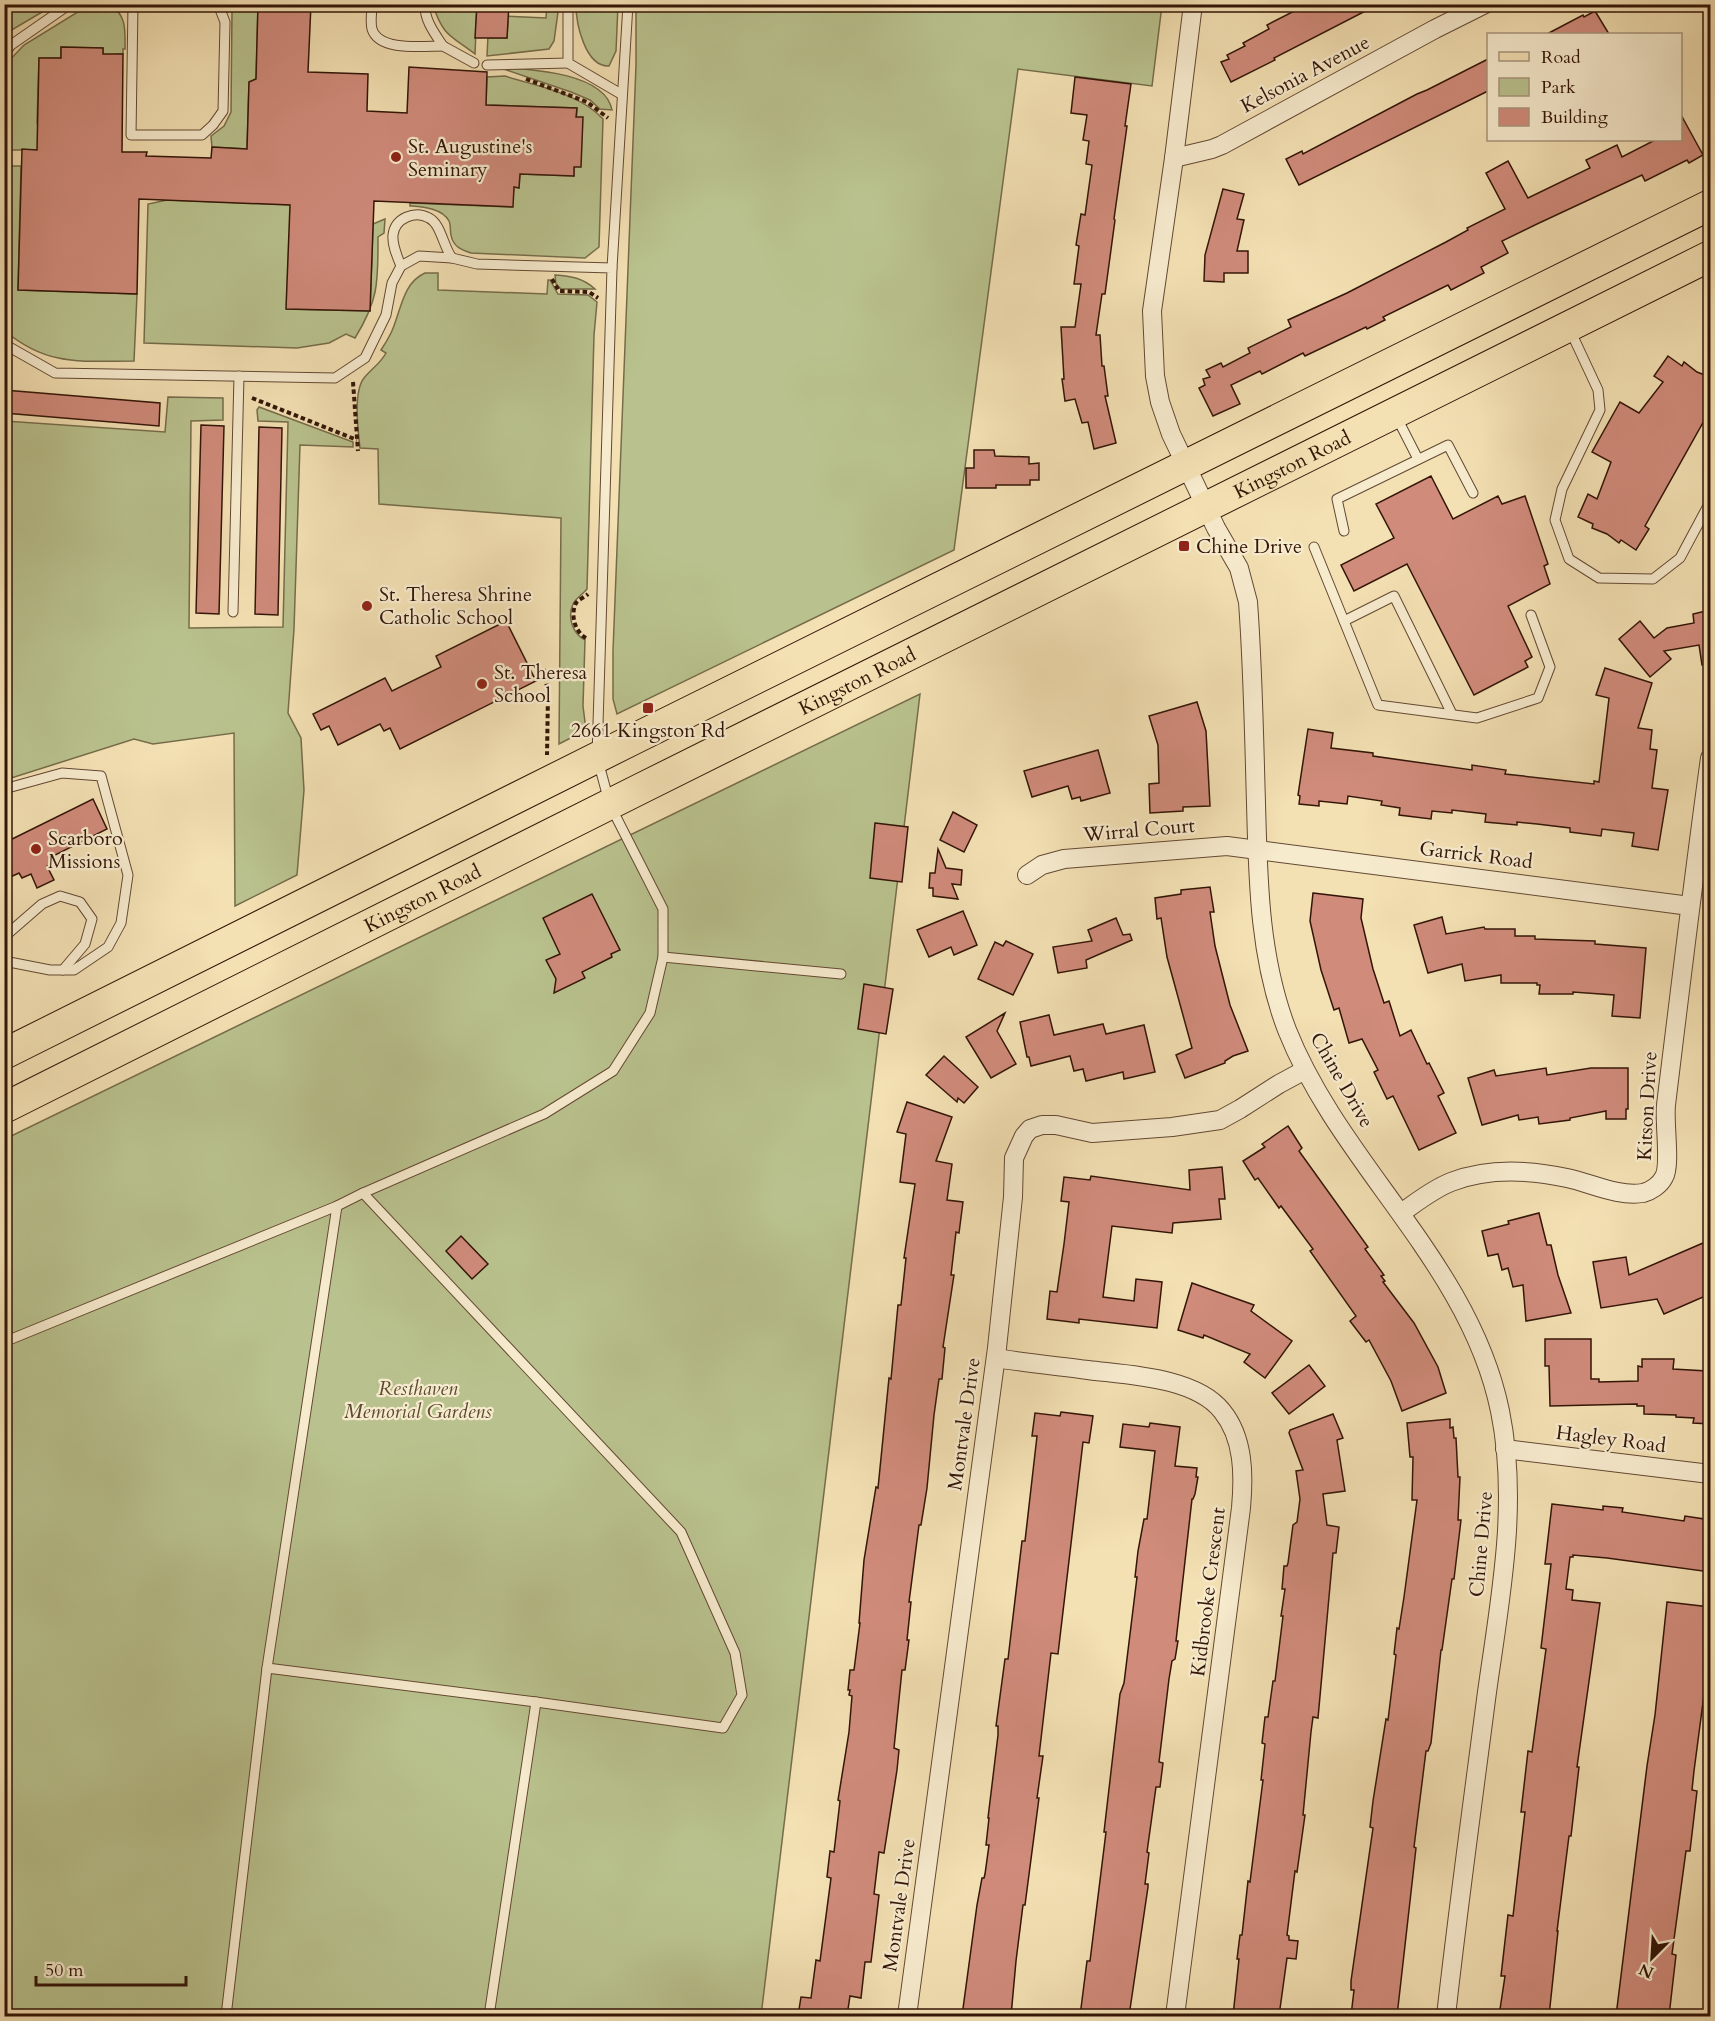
<svg xmlns="http://www.w3.org/2000/svg" width="1715" height="2021" viewBox="0 0 1715 2021" font-family="Cardo,serif">
	<style>
		.green { fill: #b9c28e; stroke: #766c4a; stroke-width: 1.5 }
		.building { fill: #d08b7b; stroke: #331507; stroke-width: 1.5 }
		.lines { fill: none; stroke-linecap: round; stroke-linejoin: round }
		.service-casing { stroke: #634832; stroke-width: 11 }
		.minor-casing { stroke: #634832; stroke-width: 20 }
		.primary-casing { stroke: #331507; stroke-width: 32 }
		.path { stroke: #331507; stroke-width: 4; stroke-dasharray: 4.5 3; stroke-linecap: butt }
		.service { stroke: #f7ebce; stroke-width: 9 }
		.minor { stroke: #f7ebce; stroke-width: 18 }
		.primary { stroke: #f3e0b3; stroke-width: 30 }
		.poi-dot { fill: #8f2418; stroke: #f7ebce; stroke-width: 2 }
		.labels { text-anchor: middle; dominant-baseline: central; stroke-width: 4.5; stroke-linejoin: round; paint-order: stroke }
		.street-label { font-size: 20px; fill: #331507; stroke: #f7ebce }
		.poi-label { font-size: 20px; fill: #331507; stroke: #f7ebce; text-anchor: start }
		.park-label { font-size: 20px; font-style: italic; fill: #5b4930; stroke: #f7ebce }
	</style>
	<rect width="100%" height="100%" fill="#f3e0b3"/>
	<filter id="stains"><feTurbulence type="fractalNoise" baseFrequency=".00333" numOctaves="4"/><feColorMatrix values="0 0 0 0 .2 0 0 0 0 .09 0 0 0 0 .02 0 0 0 .5 -.17"/></filter>
	<radialGradient id="worn" r=".72"><stop offset=".6" stop-color="#630" stop-opacity="0"/><stop offset="1" stop-color="#630" stop-opacity=".3"/></radialGradient>
	<g class="green">
		<path d="M5,4H54V5L5,34Z"/>
		<path d="M89,5H110C127,15 125,31 125,49H123V54H116L103,59V48L61,47V58H39L37,122L43,150H5L4,66L24,45Z"/>
		<path d="M229,5H258L256,79L249,82L247,149L212,147L211,136L224,126L231,112L232,10Z"/>
		<path d="M433,5H477L475,54C450,35 443,36 433,5Z"/>
		<path d="M547,5H559L554,41L549,49L487,56L489,15L490,38H507L508,21L505,16L546,18Z"/>
		<path d="M576,5H618L616,51L609,66C585,67 576,23 576,5Z"/>
		<path d="M636,5H1162L1152,86L1018,69L954,550L617,714L613,699V651L636,65Z"/>
		<path d="M498,67C528,69 605,72 612,110L600,109L590,100L571,92Z"/>
		<path d="M505,76C539,87 579,93 603,119L599,247L585,258L471,253C462,250 453,247 451,235C450,231 451,225 449,221C442,208 423,207 410,206V203L512,207L514,187H519L520,174L574,176L577,108L486,105L487,77Z"/>
		<path d="M4,166H21L18,290L137,294L134,361C82,361 48,367 5,331Z"/>
		<path d="M167,200L301,205L287,309L370,311L373,224L385,219L384,233L378,237C378,282 379,299 355,338L346,334L329,343L297,348L144,343L148,204Z"/>
		<path d="M425,273H438V290L547,294L548,280H550L558,294L588,295L597,302L594,335L587,589C583,594 575,599 573,604C567,618 573,634 585,640L583,706L586,730L559,744L561,518L379,504L378,449L360,448C358,430 353,392 364,378C371,369 380,364 386,353L381,350C385,344 388,339 391,333C401,312 402,283 425,273Z"/>
		<path d="M555,275C571,276 583,278 595,289H561L556,284Z"/>
		<path d="M168,397L223,398V420L191,421L189,628L283,627L288,422L258,421L257,410L259,407L353,442V447L300,445L294,629L288,713L301,738L304,790L297,875L235,906L234,733L153,744L134,739L5,780V421L165,432Z"/>
		<path d="M920,694L761,2016H5V1139Z"/>
	</g>
	<g class="building">
		<path d="M258,4H311L308,72L368,74L367,111L407,113L409,67L487,72L486,105L577,108L576,117H583L581,167H574V176L520,174L519,188L514,187L513,207L374,201L370,311L286,309L290,205L139,199L137,294L18,290L22,149L37,150L39,58H61V47L103,48V54H123L122,152H147L146,156L211,158L212,147L247,149L249,82L256,79Z"/>
		<path d="M477,4H509L507,38H475Z"/>
		<path d="M1308,4H1379L1274,58L1275,60L1231,82L1221,62L1229,59L1227,55L1245,46L1243,43L1269,29L1267,25Z"/>
		<path d="M1595,11L1609,34H1547L1583,15L1584,17Z"/>
		<path d="M1488,59V91L1299,185L1286,159L1302,151L1303,154L1417,94L1427,90Z"/>
		<path d="M1075,77L1131,84L1125,126H1127L1114,219L1115,220L1105,294H1102L1096,335H1100L1102,366H1104L1108,396H1105L1116,443L1094,449L1088,422L1082,423L1075,399L1065,401L1062,379H1064L1061,327H1075L1081,284H1074L1079,246L1076,245L1081,214L1085,215L1092,165L1086,164L1089,141L1083,140L1087,115L1071,113Z"/>
		<path d="M1680,113L1703,155L1689,163L1687,160L1645,181L1642,175L1537,224L1502,241L1508,253L1481,267L1484,273L1451,290L1448,285L1383,317L1385,320L1367,329L1366,327L1305,356L1303,353L1262,374L1260,371L1231,385L1240,404L1213,416L1199,388L1205,385L1203,379L1210,377L1206,370L1221,363L1223,367L1250,353L1248,348L1291,327L1288,320L1347,293L1446,242L1468,230L1467,228L1505,209L1486,173L1508,161L1528,198L1590,168L1586,160L1617,145L1622,157L1655,140H1680Z"/>
		<path d="M1223,189L1244,194L1237,219L1244,220L1237,251H1248V273H1224V282L1204,281L1205,255Z"/>
		<path d="M1668,356L1682,366L1684,362L1697,372L1710,377V410L1645,526L1649,529L1636,550L1621,540L1619,543L1607,534L1592,528L1593,524L1578,517L1588,494L1597,499L1611,462L1592,452L1620,402L1639,413L1663,382L1654,376Z"/>
		<path d="M4,390L160,403L159,426L4,413Z"/>
		<path d="M201,425L224,426L219,614L196,613Z"/>
		<path d="M259,427L282,428L278,615L255,614Z"/>
		<path d="M974,450H994L995,456L1029,457V464L1039,463V480H1030V485H996V488H966V468H974Z"/>
		<path d="M1431,476L1453,519L1498,496L1502,504L1525,496L1548,564L1544,566L1550,584L1508,606L1532,657L1525,661L1528,667L1474,695L1407,564L1354,591L1341,565L1394,538L1376,504Z"/>
		<path d="M1710,610V664L1702,665L1699,645L1664,651L1671,659L1650,677L1619,639L1640,621L1654,638L1667,628L1694,623L1693,614Z"/>
		<path d="M506,621L536,681L400,749L390,728L384,731L380,724L338,745L329,726L321,730L313,714L385,678L392,691L441,667L436,656Z"/>
		<path d="M1605,668L1652,683L1638,728L1652,730L1650,749L1657,750L1652,788L1668,790L1658,850L1632,846L1634,833L1602,829L1601,836L1570,832V828L1537,824L1517,822V825L1485,822L1486,814L1452,810V813L1432,811L1431,819L1399,815L1400,808L1381,805L1382,801L1348,796L1347,804L1319,801V806L1299,804L1300,796L1298,795L1308,729L1333,733L1331,748L1373,753V756L1472,770V765L1506,770L1505,774L1594,784V781L1599,782L1609,698L1596,695Z"/>
		<path d="M1197,702L1206,731L1210,806L1183,807V811L1150,813L1149,784L1159,783L1158,745L1149,716Z"/>
		<path d="M1098,750L1110,793L1081,801L1080,797L1072,799L1068,786L1032,797L1024,771Z"/>
		<path d="M93,799L107,829L53,856L56,862L47,866L54,880L37,888L31,874L22,878L19,873L4,880V843Z"/>
		<path d="M953,812L977,825L964,852L940,840Z"/>
		<path d="M875,823L908,827L902,882L870,878Z"/>
		<path d="M938,849L946,868L962,870L961,885L952,884L958,899L933,896V888H929L930,873H935Z"/>
		<path d="M1210,887L1214,912H1210L1215,946L1230,1005L1248,1051L1233,1056L1225,1061V1063L1185,1078L1176,1055L1192,1048L1167,957L1161,918L1157,919L1155,898L1181,894V890Z"/>
		<path d="M1313,893L1363,899L1361,918L1373,969L1384,1003L1389,1001L1400,1036L1411,1030L1427,1064L1429,1063L1444,1093L1438,1096L1456,1133L1419,1150L1393,1096L1387,1099L1374,1072L1378,1070L1362,1039L1349,1043L1339,1008L1334,1010L1321,970L1310,921Z"/>
		<path d="M592,894L620,950L611,954L612,957L582,972L585,978L554,993L556,979L546,960L560,954L543,918Z"/>
		<path d="M963,911L977,945L954,955L951,947L929,957L917,930Z"/>
		<path d="M1442,917L1446,934L1484,927L1485,929H1515V936H1535V939L1595,941V944L1646,948L1640,1018L1612,1016L1614,995L1573,992V994H1539L1540,985H1537V983H1501V975L1465,981L1462,964L1428,973L1414,925Z"/>
		<path d="M1116,918L1123,935L1130,934L1132,940L1086,960L1087,968L1058,973L1053,947L1092,941L1088,930Z"/>
		<path d="M1006,941L1033,954L1013,995L978,979L995,942L1003,946Z"/>
		<path d="M864,984L893,989L886,1034L858,1029Z"/>
		<path d="M1005,1013L997,1031L1016,1064L991,1078L966,1037Z"/>
		<path d="M1049,1015L1054,1035L1103,1024L1106,1034L1144,1025L1155,1072L1124,1079L1123,1072L1086,1081L1083,1069L1074,1071L1070,1056L1031,1066L1029,1057H1027L1020,1022Z"/>
		<path d="M944,1056L978,1087L964,1103L958,1098L957,1102L926,1075Z"/>
		<path d="M1546,1068L1547,1075L1591,1068H1628V1109H1626V1119H1606V1111L1570,1118V1120L1539,1124L1538,1117L1519,1120L1518,1115L1482,1125L1468,1078L1494,1070L1496,1076Z"/>
		<path d="M907,1102L952,1117L936,1161L952,1164L947,1200L963,1202L959,1233L956,1232L951,1275H954L943,1347L945,1348L942,1379H939L934,1415L927,1488L921,1525H919L909,1602H911L907,1640H909L905,1670H902L894,1748L899,1750L897,1770L884,1853L879,1852L874,1894L879,1895L871,1962H865L861,1998L850,1996L847,2016H798L801,1997L811,1998L816,1960L820,1961L831,1878L827,1877L830,1851L834,1852L840,1801L838,1800L849,1732L852,1696L849,1695L850,1690H848L850,1670H854L860,1623H859L864,1560L876,1487L878,1488L889,1378L891,1379L898,1305H901L906,1258H904L915,1184L900,1182L906,1134L897,1132Z"/>
		<path d="M1288,1126L1302,1148L1299,1151L1368,1247L1365,1249L1384,1275L1381,1276L1385,1281L1383,1282L1414,1323L1438,1367L1446,1393L1402,1411L1391,1381L1369,1340L1366,1342L1350,1321L1356,1316L1310,1251L1313,1249L1281,1206L1279,1208L1258,1178L1255,1180L1243,1161L1265,1147L1262,1144Z"/>
		<path d="M1222,1167L1225,1199H1219L1221,1219L1173,1223L1172,1233L1112,1226L1103,1297L1134,1301L1136,1279L1162,1282L1157,1328L1079,1319V1323L1047,1319L1050,1291L1057,1292L1064,1244L1069,1202L1061,1201L1064,1177L1090,1180L1091,1176L1190,1190L1189,1170Z"/>
		<path d="M1539,1213L1547,1245H1551L1558,1275L1571,1313L1526,1321L1523,1285L1513,1287L1508,1268L1502,1270L1498,1254L1488,1256L1482,1231L1509,1224L1508,1221Z"/>
		<path d="M461,1236L488,1264L472,1279L446,1251Z"/>
		<path d="M1710,1240V1294L1664,1314L1657,1299L1601,1308L1593,1262L1626,1257L1629,1275Z"/>
		<path d="M1192,1283L1254,1305L1251,1311L1292,1341L1265,1378L1244,1362L1250,1354L1204,1335L1203,1338L1178,1330Z"/>
		<path d="M1545,1339H1591V1379H1599V1382L1638,1381V1366L1642,1367V1359H1674L1673,1369L1707,1371L1705,1399H1710V1424L1693,1423L1694,1418L1676,1417V1415L1644,1414V1406H1637V1404L1550,1406L1549,1366H1545Z"/>
		<path d="M1309,1365L1325,1386L1289,1414L1272,1393Z"/>
		<path d="M1061,1412L1093,1416L1089,1443L1083,1442L1058,1654L1051,1653L1039,1756H1043L1037,1798H1039L1025,1905H1023L1016,1961L1011,2016H962L977,1905L982,1878H984L985,1874L989,1845H986L989,1818H988L998,1735V1726H996L1005,1659H1008L1022,1541H1025L1037,1436H1032L1035,1413L1060,1416Z"/>
		<path d="M1333,1414L1343,1438L1337,1440L1345,1491L1323,1494L1327,1525L1339,1527L1336,1553H1333L1318,1718L1313,1717L1311,1732L1303,1815H1305L1297,1872L1295,1871L1287,1935L1289,1936V1940L1298,1941L1296,1959L1287,1958L1279,2016H1233L1239,1959H1237L1240,1935H1242L1248,1881L1250,1882L1263,1780H1261L1265,1744L1262,1743L1265,1717H1268L1273,1681H1275L1283,1616H1281L1285,1589H1282L1284,1566H1287L1288,1563L1293,1525L1297,1522L1300,1499L1296,1471L1303,1470L1289,1433L1290,1430Z"/>
		<path d="M1450,1419V1428L1453,1427L1454,1438H1456L1458,1477H1460L1458,1520H1461L1454,1579H1452L1442,1650H1441L1431,1743L1428,1751H1426L1414,1847L1416,1848L1397,2016H1351L1354,1990H1351V1981L1373,1828L1370,1827L1373,1801L1386,1719L1388,1720L1396,1655L1394,1654L1397,1628L1399,1629L1404,1597L1417,1500H1412L1413,1457H1410L1407,1423Z"/>
		<path d="M1150,1423L1180,1427L1175,1466L1197,1468L1196,1477H1198L1195,1494L1193,1499H1192L1176,1641H1178L1175,1659L1172,1661L1169,1679L1159,1762L1163,1763L1160,1787H1156L1147,1852L1149,1853L1145,1884H1148V1887L1129,2016H1080L1087,1961H1090L1106,1832H1104L1120,1694L1124,1683L1137,1577H1135L1138,1551L1144,1519H1147L1155,1451L1120,1447L1123,1424L1149,1427Z"/>
		<path d="M1552,1504L1603,1510V1506L1623,1508L1622,1512L1684,1521L1685,1516L1704,1519V1524L1710,1525V1572L1607,1558L1573,1555V1557H1570L1566,1589L1573,1590L1572,1600L1600,1603L1577,1767H1579L1571,1836H1569L1557,1931H1558L1549,2016H1499L1505,1976H1501L1508,1915L1513,1916L1525,1812H1521L1528,1751L1532,1752L1546,1649L1541,1648L1551,1564H1545Z"/>
		<path d="M1667,1602L1710,1607V1687H1705L1694,1771L1692,1790L1697,1791L1690,1851H1686L1672,1954L1676,1955L1669,2016H1616L1647,1766L1655,1715Z"/>
	</g>
	<g class="lines">
		<g class="service-casing">
			<g id="service">
				<path d="M133,4L131,135H202L213,125L223,111L225,22L218,4"/>
				<path d="M372,4C372,12 370,22 372,29C379,52 424,46 443,46C435,34 424,20 425,4"/>
				<path d="M568,4V63L621,94"/>
				<path d="M443,46L474,63"/>
				<path d="M4,54L11,45L70,4"/>
				<path d="M487,65L568,63"/>
				<path d="M401,266C397,256 392,245 393,235C395,218 415,210 429,218C441,224 443,246 452,258"/>
				<path d="M612,268L628,4"/>
				<path d="M1570,330L1598,390L1600,410L1562,489L1555,520L1569,559L1599,578L1653,579L1680,558L1710,502"/>
				<path d="M4,344L55,373L335,378L365,358L386,315L392,283L401,266L419,256L452,258L477,264L612,268L597,757L610,805L663,909V957L650,1013L613,1071L544,1114L363,1193L337,1206L4,1342"/>
				<path d="M1396,416L1418,459"/>
				<path d="M1344,531L1337,499L1448,445L1473,493"/>
				<path d="M1314,547L1378,705L1477,718L1538,698L1550,667L1531,615"/>
				<path d="M233,612L239,376"/>
				<path d="M1344,621L1394,596L1452,714"/>
				<path d="M4,789L62,773L101,776L128,875L121,923L108,947L74,970H50L4,961"/>
				<path d="M4,937L42,904L60,896L80,902L92,919L85,944L63,970"/>
				<path d="M663,957L841,974"/>
				<path d="M267,1668L536,1702L723,1728L742,1695L735,1653L681,1532L363,1193"/>
				<path d="M226,2016L267,1668L337,1206"/>
				<path d="M489,2016L536,1702"/>
			</g>
		</g>
		<g class="minor-casing">
			<g id="minor">
				<path d="M1193,4L1174,158L1152,311L1155,376L1160,402L1171,434L1216,528L1239,568L1248,602C1253,669 1254,736 1256,803C1258,880 1259,957 1287,1030C1341,1166 1470,1264 1500,1411C1519,1504 1500,1599 1487,1692C1473,1800 1458,1908 1446,2016"/>
				<path d="M1174,158L1212,149L1222,145L1435,29L1485,4"/>
				<path d="M1027,875L1042,865L1064,859L1227,846L1690,906"/>
				<path d="M1401,1213C1417,1202 1433,1189 1451,1182C1487,1168 1530,1170 1567,1178C1591,1183 1618,1197 1643,1193C1651,1191 1660,1185 1664,1177C1671,1165 1664,1123 1666,1105C1680,989 1694,874 1710,758"/>
				<path d="M996,1358C1026,1363 1057,1366 1088,1370C1127,1375 1195,1377 1222,1411C1244,1438 1244,1475 1241,1508L1175,2016"/>
				<path d="M1505,1449L1710,1474"/>
				<path d="M907,2016L997,1348L1013,1197L1014,1158L1024,1136L1030,1129L1042,1125H1056L1092,1133L1172,1127L1220,1120L1240,1109L1279,1084L1305,1070"/>
			</g>
		</g>
		<g class="primary-casing">
			<g id="primary">
				<path d="M4,1054L630,741L1710,205"/>
				<path id="s1" d="M4,1108L642,788L1710,256"/>
			</g>
		</g>
		<g class="path">
			<path d="M526,79L587,102L608,118"/>
			<path d="M552,279L559,291L589,292L598,298"/>
			<path d="M353,382L358,451"/>
			<path d="M252,398L357,440"/>
			<path d="M586,638C575,632 570,615 576,603C579,599 585,597 588,594"/>
			<path d="M544,669L548,693L547,755"/>
		</g>
		<use href="#service" class="service"/>
		<use href="#minor" class="minor"/>
		<use href="#primary" class="primary"/>
	</g>
	<g class="poi-dot">
		<circle cx="396" cy="157" r="6"/>
		<rect x="1178" y="540" width="12" height="12" rx="3"/>
		<circle cx="367" cy="606" r="6"/>
		<circle cx="482" cy="684" r="6"/>
		<rect x="642" y="702" width="12" height="12" rx="3"/>
		<circle cx="36" cy="849" r="6"/>
	</g>
	<g class="labels">
		<g class="street-label">
			<text transform="translate(1305 74) rotate(-28)">Kelsonia Avenue</text>
			<text stroke="none"><textPath href="#s1" startOffset="1440">Kingston Road</textPath></text>
			<text stroke="none"><textPath href="#s1" startOffset="954">Kingston Road</textPath></text>
			<text transform="translate(1139 830) rotate(-5)">Wirral Court</text>
			<text transform="translate(1476 855) rotate(7)">Garrick Road</text>
			<text stroke="none"><textPath href="#s1" startOffset="468">Kingston Road</textPath></text>
			<text transform="translate(1342 1080) rotate(60)">Chine Drive</text>
			<text transform="translate(1647 1106) rotate(-87)">Kitson Drive</text>
			<text transform="translate(964 1424) rotate(-82)">Montvale Drive</text>
			<text transform="translate(1611 1439) rotate(7)">Hagley Road</text>
			<text transform="translate(1481 1544) rotate(-85)">Chine Drive</text>
			<text transform="translate(1208 1592) rotate(-83)">Kidbrooke Crescent</text>
			<text transform="translate(899 1905) rotate(-82)">Montvale Drive</text>
		</g>
		<g class="poi-label">
			<text x="408" y="146">St. Augustine's<tspan x="408" dy="23">Seminary</tspan></text>
			<text x="1196" y="546">Chine Drive</text>
			<text x="379" y="594">St. Theresa Shrine<tspan x="379" dy="23">Catholic School</tspan></text>
			<text x="494" y="672">St. Theresa<tspan x="494" dy="23">School</tspan></text>
			<text x="648" y="730" text-anchor="middle">2661 Kingston Rd</text>
			<text x="48" y="838">Scarboro<tspan x="48" dy="23">Missions</tspan></text>
		</g>
		<g class="park-label">
			<text x="418" y="1388">Resthaven<tspan x="418" dy="23">Memorial Gardens</tspan></text>
		</g>
	</g>
	<rect width="1715" height="2021" fill="none" stroke="#f3e0b3" stroke-width="24"/>
	<rect x="6" y="6" width="1703" height="2009" fill="none" stroke="#331507" stroke-width="3"/>
	<rect x="12" y="12" width="1691" height="1997" fill="none" stroke="#331507" stroke-width="1.5"/>
	<rect x="1487" y="33" width="195" height="108" fill="#f7ebce" stroke="#a9957e" stroke-width="1.5"/>
	<rect x="1499" y="52" width="30" height="9" fill="#f3e0b3" stroke="#a9957e" stroke-width="1.5"/>
	<text x="1541" y="63" font-size="18" fill="#331507">Road</text>
	<rect x="1499" y="78" width="30" height="18" fill="#b9c28e" stroke="#a9957e" stroke-width="1.5"/>
	<text x="1541" y="93" font-size="18" fill="#331507">Park</text>
	<rect x="1499" y="108" width="30" height="18" fill="#d08b7b" stroke="#a9957e" stroke-width="1.5"/>
	<text x="1541" y="123" font-size="18" fill="#331507">Building</text>
	<g transform="translate(1652 1958) rotate(204)" stroke="#f7ebce" stroke-width="4.5" paint-order="stroke">
	<path d="M0-4.5L10 22L0 15L-10 22Z" fill="#331507"/>
	<text y="-9" font-size="16" font-weight="bold" text-anchor="middle" fill="#331507">N</text>
	</g>
	<path d="M36 1976v9h150v-9" fill="none" stroke="#331507" stroke-width="3"/>
	<text x="45" y="1976" font-size="18" fill="#331507" stroke="#f7ebce" stroke-width="4.5" paint-order="stroke">50 m</text>
	<rect width="100%" height="100%" filter="url(#stains)"/>
	<rect width="100%" height="100%" fill="url(#worn)"/>
</svg>
